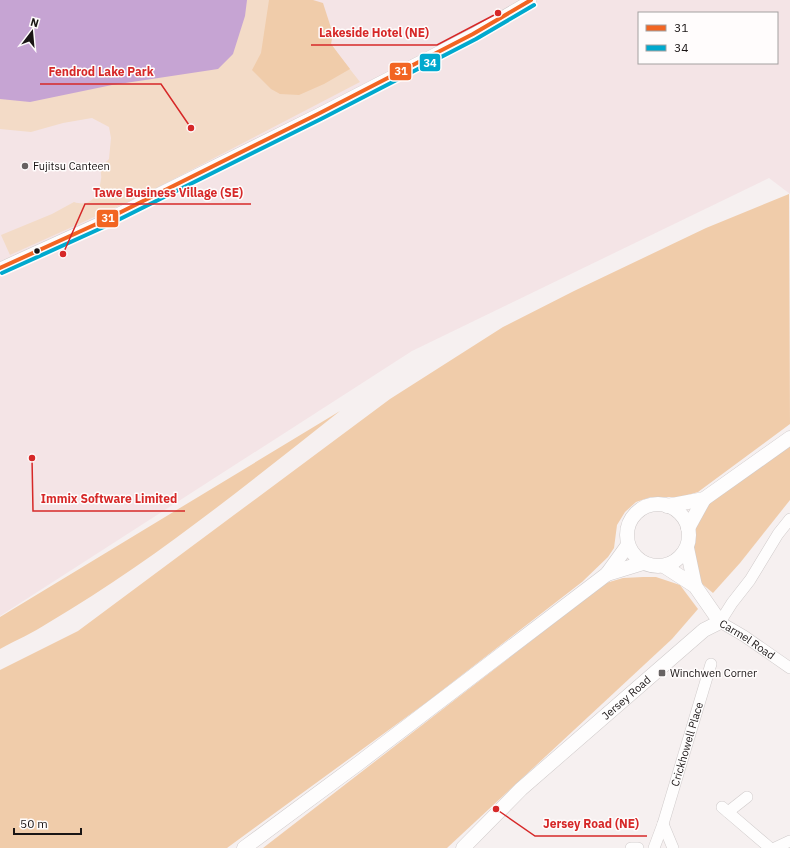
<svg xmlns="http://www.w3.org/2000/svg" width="790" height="848" viewBox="0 0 790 848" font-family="'IBM Plex Sans',sans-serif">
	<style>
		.built { fill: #f4e4e6; fill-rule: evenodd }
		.green { fill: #f3dbc7 }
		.forest { fill: #f0ccaa }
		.water { fill: #c6a4d3 }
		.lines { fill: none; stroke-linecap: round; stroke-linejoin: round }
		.minor-casing { stroke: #d0cbcb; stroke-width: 12 }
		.major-casing { stroke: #d0cbcb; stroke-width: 15 }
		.minor { stroke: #fefdfd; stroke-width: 11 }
		.major { stroke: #fefdfd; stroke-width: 14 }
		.bus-1-casing { stroke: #fffcfc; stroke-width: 7 }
		.bus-2-casing { stroke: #fffcfc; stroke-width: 7 }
		.bus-1 { stroke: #f26522; stroke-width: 4 }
		.bus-2 { stroke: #00a9ce; stroke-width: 4 }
		.poi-dot { fill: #676262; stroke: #fffcfc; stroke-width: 1.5 }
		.bus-dot { fill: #1a1515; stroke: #fffcfc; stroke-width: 1.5 }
		.labels { text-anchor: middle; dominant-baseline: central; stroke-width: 3; stroke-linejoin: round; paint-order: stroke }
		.poi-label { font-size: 11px; fill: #1a1515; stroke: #fffcfc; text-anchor: start }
		.street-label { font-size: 11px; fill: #1a1515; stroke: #fffcfc }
		.leader { fill: none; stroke: #d62828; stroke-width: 1.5 }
		.callout-dot { fill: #d62828; stroke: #fffcfc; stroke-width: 1.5 }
		.callout-label { font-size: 12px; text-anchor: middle; font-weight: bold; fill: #d62828; stroke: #fffcfc; stroke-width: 3; stroke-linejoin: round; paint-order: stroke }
		.line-badge { stroke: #fffcfc; stroke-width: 1.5 }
		.badge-label { font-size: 11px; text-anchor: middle; font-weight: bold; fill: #fff }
	</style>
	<rect width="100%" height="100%" fill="#f6f0f0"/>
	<path class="built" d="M247,0H790V194L769,178L412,351L0,616V99ZM639,13H777V63H639Z"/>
	<path class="green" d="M0,0H305L307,6L338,54L360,82L141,196L10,255L1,235L52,214L74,202C92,208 99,194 101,179C102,176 100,172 101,169C101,165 106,162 109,159L111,138L109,127L92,118L63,123L31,132L0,129Z"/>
	<g class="forest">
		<path d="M269,0H313L323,3L333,34L331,44L350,69L324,84L299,95L280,94L271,89L252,70L261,53Z"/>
		<path d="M789,194L790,424L698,492L681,497H651L636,502L625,512L617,525L614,548L608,557L582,582L427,702L227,848H0V670L78,631L390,399L503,327L574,291L706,228Z"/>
		<path d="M340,411C246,485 152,562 48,623C33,633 16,640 0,649V617Z"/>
		<path d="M790,445V500L740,563L713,593L701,583L692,554L693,538L696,526L712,499Z"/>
		<path d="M643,577H656L680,585L698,609L672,639L447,848H263L606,583L623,578Z"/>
	</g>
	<path class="water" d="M0,0H247L245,16L233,54L218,69L112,85L30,102L0,99Z"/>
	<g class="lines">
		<g class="minor-casing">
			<g id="minor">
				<path d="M0,268L103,221L318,114L473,34L531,0"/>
				<path id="s1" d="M790,519L778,534L750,580L732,603L720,622L744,636L790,668"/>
				<path d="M722,807L770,848"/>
				<path d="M728,812L747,797"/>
				<path d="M663,824L673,848"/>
				<path d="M631,848H638"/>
				<path id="s2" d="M654,848L663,824L711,664"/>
				<path d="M775,848L790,841"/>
			</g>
		</g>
		<g class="major-casing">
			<g id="major">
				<circle cx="658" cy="535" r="31"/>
				<path d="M667,506L704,499L790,438"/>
				<path d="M688,528L704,499"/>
				<path d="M687,548L695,586"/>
				<path d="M607,574L643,563"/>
				<path d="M244,848L359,763L607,574L628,545"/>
				<path id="s3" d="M463,848L521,789L704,630L720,622L695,586L664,566"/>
			</g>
		</g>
		<use href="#minor" class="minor"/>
		<use href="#major" class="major"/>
		<g class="bus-1-casing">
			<path id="bus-1" d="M0,268L103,221L318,114L473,34L531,0"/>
		</g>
		<g class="bus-2-casing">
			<path id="bus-2" d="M2,273L106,226L321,119L476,39L534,5"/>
		</g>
		<use href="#bus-1" class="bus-1"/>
		<use href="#bus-2" class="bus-2"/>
	</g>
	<g class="poi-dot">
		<circle cx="25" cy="166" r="4"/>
		<rect x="658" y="669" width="8" height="8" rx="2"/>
	</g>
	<circle class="bus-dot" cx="37" cy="251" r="3.5"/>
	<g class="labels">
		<g class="poi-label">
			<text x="33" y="166">Fujitsu Canteen</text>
			<text x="670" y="673">Winchwen Corner</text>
		</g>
		<g class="street-label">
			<text stroke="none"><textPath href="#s1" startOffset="157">Carmel Road</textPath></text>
			<text stroke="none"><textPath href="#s3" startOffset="222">Jersey Road</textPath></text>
			<text stroke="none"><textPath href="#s2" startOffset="109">Crickhowell Place</textPath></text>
		</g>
	</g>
	<path class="leader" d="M498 13L437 45H311M191 128L161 84H40M63 254L85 204H251M32 458L33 511H185M496 809L535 836H647"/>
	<g class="callout-dot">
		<circle cx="498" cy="13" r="4"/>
		<circle cx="191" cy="128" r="4"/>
		<circle cx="63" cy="254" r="4"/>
		<circle cx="32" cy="458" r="4"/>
		<circle cx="496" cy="809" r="4"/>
	</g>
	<g class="callout-label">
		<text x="374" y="37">Lakeside Hotel (NE)</text>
		<text x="101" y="76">Fendrod Lake Park</text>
		<text x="168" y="197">Tawe Business Village (SE)</text>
		<text x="109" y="503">Immix Software Limited</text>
		<text x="591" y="828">Jersey Road (NE)</text>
	</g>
	<g class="line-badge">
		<rect x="419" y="53" width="22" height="19" rx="4" fill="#00a9ce"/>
		<rect x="389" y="62" width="23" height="19" rx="4" fill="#f26522"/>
		<rect x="96" y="209" width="23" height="19" rx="4" fill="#f26522"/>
	</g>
	<g class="badge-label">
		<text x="430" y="67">34</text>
		<text x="401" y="75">31</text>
		<text x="108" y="222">31</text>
	</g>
	<rect x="638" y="12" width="140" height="52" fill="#fffcfc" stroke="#a3a0a0"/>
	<rect x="646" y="25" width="20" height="6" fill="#f26522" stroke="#a3a0a0"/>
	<text x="674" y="32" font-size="12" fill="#1a1515">31</text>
	<rect x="646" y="45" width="20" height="6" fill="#00a9ce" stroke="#a3a0a0"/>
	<text x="674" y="52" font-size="12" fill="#1a1515">34</text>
	<g transform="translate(32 32) rotate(16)" stroke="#fffcfc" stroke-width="3" paint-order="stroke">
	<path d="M0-3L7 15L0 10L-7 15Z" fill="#1a1515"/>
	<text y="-6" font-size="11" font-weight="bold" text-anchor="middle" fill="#1a1515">N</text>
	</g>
	<path d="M14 828v6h67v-6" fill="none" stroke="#1a1515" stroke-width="2"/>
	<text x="20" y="828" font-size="12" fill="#1a1515" stroke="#fffcfc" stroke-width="3" paint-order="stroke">50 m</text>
</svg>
